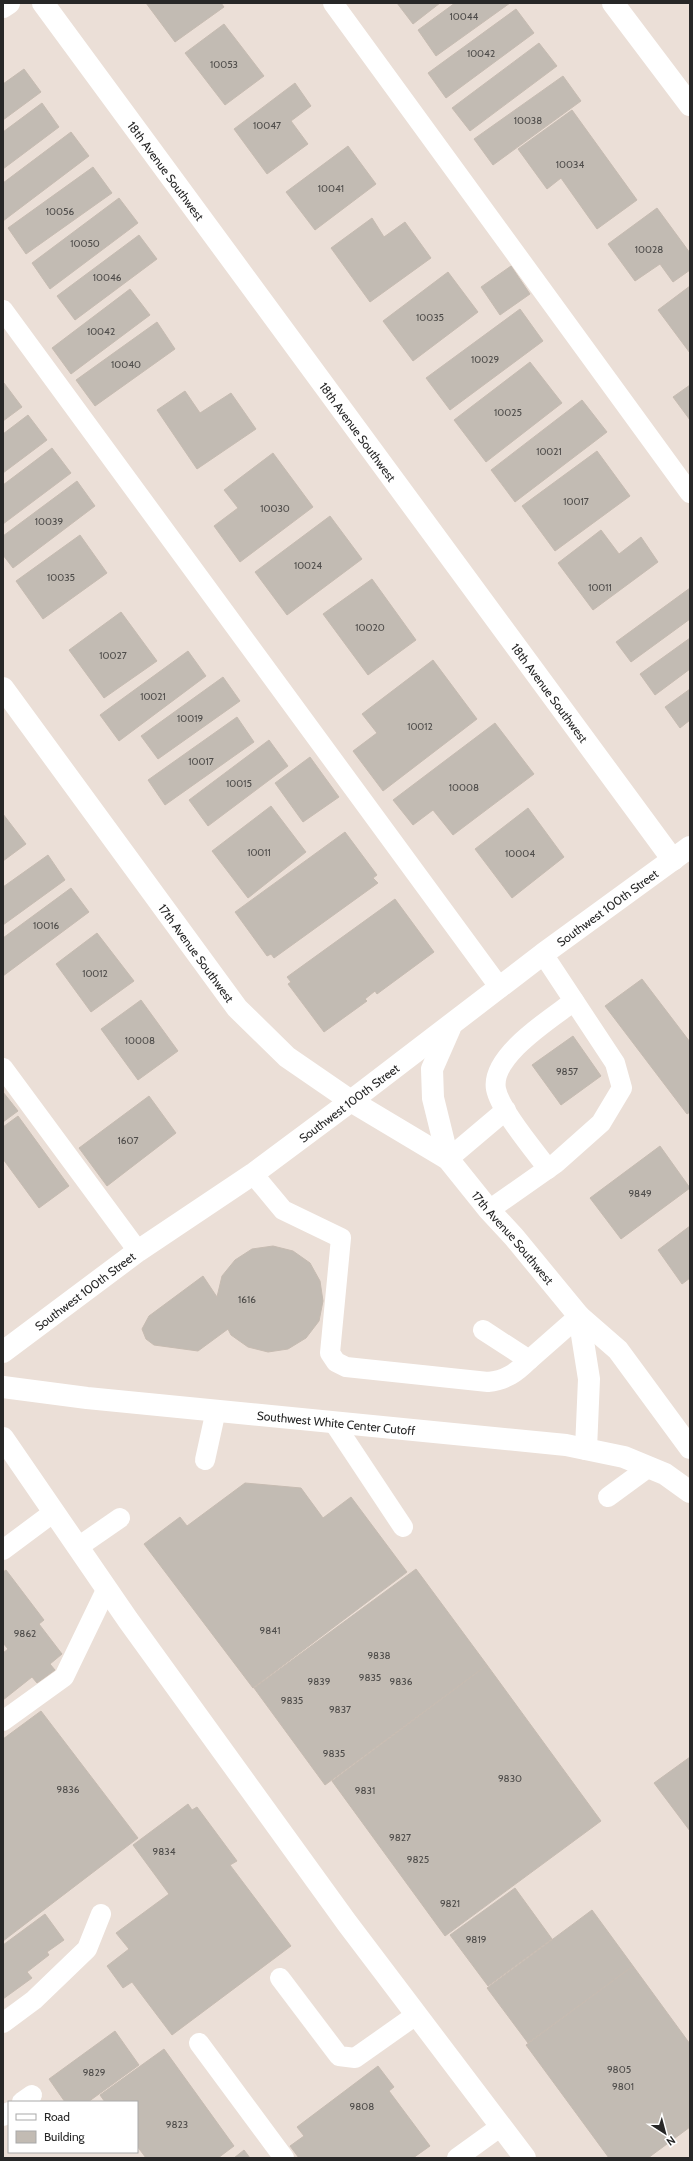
<svg xmlns="http://www.w3.org/2000/svg" width="693" height="2161" viewBox="0 0 693 2161" font-family="Cabin,sans-serif">
	<style>
		.building { fill: #c2bbb3; stroke: #c6bbb1 }
		.lines { fill: none; stroke-linecap: round; stroke-linejoin: round }
		.lane { stroke: #fff; stroke-width: 20 }
		.street { stroke: #fff; stroke-width: 22 }
		.secondary { stroke: #fff; stroke-width: 22 }
		.labels { text-anchor: middle; dominant-baseline: central; stroke-width: 3; stroke-linejoin: round; paint-order: stroke }
		.number-label { font-size: 10px; fill: #4e4c4a }
		.street-label { font-size: 12px; fill: #272727; stroke: #fff }
	</style>
	<rect width="100%" height="100%" fill="#ebdfd7"/>
	<g class="building">
		<path d="M146,3H221L224,7L175,42Z"/>
		<path d="M397,3H440L413,24Z"/>
		<path d="M455,3H510L436,56L418,30Z"/>
		<path d="M516,9L534,33L446,98L428,73Z"/>
		<path d="M224,24L264,76L225,105L185,53Z"/>
		<path d="M539,43L557,66L470,131L452,108Z"/>
		<path d="M24,69L41,92L3,120V84Z"/>
		<path d="M563,76L581,101L493,165L474,139Z"/>
		<path d="M295,83L311,106L291,121L308,144L267,174L234,129Z"/>
		<path d="M42,103L59,127L3,169V132Z"/>
		<path d="M572,110L637,200L597,229L561,178L547,189L518,149Z"/>
		<path d="M71,132L89,156L3,221V183Z"/>
		<path d="M348,146L376,184L315,230L286,192Z"/>
		<path d="M93,167L112,193L26,254L8,228Z"/>
		<path d="M119,198L138,223L50,289L32,263Z"/>
		<path d="M657,208L690,253V270L673,282L660,264L635,281L608,244Z"/>
		<path d="M372,218L384,237L405,222L431,258L370,302L331,248Z"/>
		<path d="M139,235L157,259L75,320L57,296Z"/>
		<path d="M511,266L530,294L500,315L481,287Z"/>
		<path d="M448,272L478,312L413,361L383,321Z"/>
		<path d="M690,286V353L658,310Z"/>
		<path d="M130,289L150,315L71,374L52,348Z"/>
		<path d="M520,309L543,341L450,410L426,378Z"/>
		<path d="M157,322L175,349L95,406L76,380Z"/>
		<path d="M530,362L562,403L486,462L454,420Z"/>
		<path d="M4,383L22,407L3,421V384Z"/>
		<path d="M690,385V420L673,397Z"/>
		<path d="M185,391L200,413L231,393L256,429L197,469L157,410Z"/>
		<path d="M582,400L607,432L515,502L491,470Z"/>
		<path d="M28,415L47,440L3,473V434Z"/>
		<path d="M52,448L71,473L3,524V485Z"/>
		<path d="M597,451L630,496L555,551L522,506Z"/>
		<path d="M273,453L313,507L240,562L214,526L238,508L224,490Z"/>
		<path d="M77,481L95,506L13,568L3,555V536Z"/>
		<path d="M330,516L362,559L287,615L255,572Z"/>
		<path d="M601,530L619,554L641,537L658,562L593,610L558,563Z"/>
		<path d="M80,535L107,573L43,619L16,581Z"/>
		<path d="M372,579L416,640L368,675L323,614Z"/>
		<path d="M690,588V619L631,662L616,642Z"/>
		<path d="M121,612L157,661L104,698L69,650Z"/>
		<path d="M690,638V669L655,695L640,674Z"/>
		<path d="M188,651L206,676L119,741L100,715Z"/>
		<path d="M433,660L477,719L383,791L353,751L377,733L362,714Z"/>
		<path d="M223,677L240,701L158,759L141,736Z"/>
		<path d="M690,689V720L680,728L665,707Z"/>
		<path d="M237,717L254,742L165,805L148,780Z"/>
		<path d="M495,723L534,774L453,835L433,810L413,825L393,800Z"/>
		<path d="M269,740L288,766L208,826L189,800Z"/>
		<path d="M310,757L339,797L303,822L275,783Z"/>
		<path d="M271,806L306,852L248,898L212,851Z"/>
		<path d="M528,808L564,857L512,898L475,849Z"/>
		<path d="M3,814L26,844L3,861Z"/>
		<path d="M345,832L377,875L373,878L378,883L274,958L271,954L267,956L235,912Z"/>
		<path d="M48,855L65,880L3,925V887Z"/>
		<path d="M71,888L89,912L3,976V938Z"/>
		<path d="M395,899L434,952L377,994L375,991L365,999L367,1001L324,1032L288,984L291,982L287,977Z"/>
		<path d="M97,933L134,981L91,1012L56,964Z"/>
		<path d="M642,979L690,1042V1112L687,1114L605,1006Z"/>
		<path d="M141,1000L178,1051L138,1080L101,1029Z"/>
		<path d="M573,1036L601,1076L561,1105L532,1065Z"/>
		<path d="M3,1092L18,1111L3,1122Z"/>
		<path d="M149,1096L176,1133L107,1186L79,1148Z"/>
		<path d="M18,1116L69,1186L39,1208L3,1159V1127Z"/>
		<path d="M660,1146L690,1188L621,1239L590,1198Z"/>
		<path d="M690,1226V1278L682,1284L658,1250Z"/>
		<path d="M273,1246L293,1251L310,1263L320,1281L323,1301L319,1321L306,1338L288,1349L268,1352L248,1347L231,1335L228,1329L198,1351L154,1345L146,1339L142,1329L149,1316L203,1276L217,1297L222,1276L235,1260L252,1249Z"/>
		<path d="M245,1483L301,1488L323,1518L351,1497L407,1572L253,1688L144,1544L180,1517L187,1526Z"/>
		<path d="M416,1569L487,1665L325,1785L254,1688Z"/>
		<path d="M6,1570L44,1620L39,1624L62,1654L50,1664L55,1670L37,1683L32,1677L3,1700V1653L8,1649L3,1643V1572Z"/>
		<path d="M487,1665L601,1821L445,1936L332,1781Z"/>
		<path d="M41,1711L138,1838L3,1941V1739Z"/>
		<path d="M690,1757V1831L654,1783Z"/>
		<path d="M188,1804L192,1810L197,1807L237,1861L230,1865L291,1946L172,2035L132,1982L123,1988L107,1966L129,1949L116,1933L169,1894L133,1845Z"/>
		<path d="M515,1888L552,1939L488,1986L450,1935Z"/>
		<path d="M592,1910L633,1966L528,2043L487,1988Z"/>
		<path d="M45,1914L64,1940L47,1952L49,1955L27,1972L32,1978L3,1999V1945Z"/>
		<path d="M633,1966L690,2044V2127L648,2158H609L526,2045Z"/>
		<path d="M115,2031L139,2065L88,2102H65L49,2079Z"/>
		<path d="M164,2049L234,2146L218,2158H146L137,2146V2102H105L100,2095Z"/>
		<path d="M378,2066L394,2087L389,2091L430,2146L413,2158H299L290,2146L304,2136L297,2127Z"/>
		<path d="M244,2150L250,2158H234Z"/>
	</g>
	<g class="lines">
		<g class="lane">
			<path d="M333,3L690,493"/>
			<path d="M3,310L500,988"/>
			<path d="M3,1068L138,1251"/>
			<path d="M448,1159L506,1110"/>
			<path d="M548,1169C534,1150 500,1110 496,1089C490,1056 552,1018 574,1001"/>
			<path d="M253,1174L283,1210L341,1238L330,1353L336,1362L346,1367L488,1382C506,1380 516,1373 529,1360"/>
			<path d="M489,1210L556,1163L601,1123L622,1088L615,1063L543,954"/>
			<path d="M483,1330L529,1360L579,1316"/>
			<path d="M334,1423L403,1527"/>
			<path d="M205,1460L216,1410"/>
			<path d="M608,1497L649,1467"/>
			<path d="M78,1547L120,1518"/>
			<path d="M3,1550L54,1512"/>
			<path d="M3,1721L64,1677L106,1590"/>
			<path d="M280,1978L339,2056L355,2058L416,2015"/>
			<path d="M3,2023L34,2000L87,1949L101,1914"/>
			<path d="M199,2043L284,2158"/>
			<path d="M22,2102L32,2095"/>
			<path d="M3,2116L9,2112"/>
			<path d="M457,2158L500,2127"/>
		</g>
		<g class="street">
			<path id="s1" d="M43,3L673,860"/>
			<path d="M613,3L690,105"/>
			<path d="M3,7L9,3"/>
			<path id="s2" d="M3,688L237,1008L287,1057L351,1101L448,1159L489,1210L514,1237L579,1316L618,1350L690,1448"/>
			<path id="s3" d="M351,1101L543,954L690,847"/>
			<path d="M448,1159L433,1098L432,1069L450,1028"/>
			<path d="M579,1316L589,1379L586,1449"/>
		</g>
		<g class="secondary">
			<path id="s4" d="M3,1352L138,1251L253,1174L351,1101"/>
			<path id="s5" d="M3,1387L87,1398L566,1445L624,1457L665,1474L690,1492"/>
			<path d="M3,1438L128,1620L347,1923L525,2158"/>
		</g>
	</g>
	<g class="labels">
		<g class="number-label">
			<text x="464" y="16">10044</text>
			<text x="481" y="53">10042</text>
			<text x="224" y="64">10053</text>
			<text x="528" y="120">10038</text>
			<text x="267" y="125">10047</text>
			<text x="570" y="164">10034</text>
			<text x="331" y="188">10041</text>
			<text x="60" y="211">10056</text>
			<text x="85" y="243">10050</text>
			<text x="649" y="249">10028</text>
			<text x="107" y="277">10046</text>
			<text x="430" y="317">10035</text>
			<text x="101" y="331">10042</text>
			<text x="485" y="359">10029</text>
			<text x="126" y="364">10040</text>
			<text x="508" y="412">10025</text>
			<text x="549" y="451">10021</text>
			<text x="576" y="501">10017</text>
			<text x="275" y="508">10030</text>
			<text x="49" y="521">10039</text>
			<text x="308" y="565">10024</text>
			<text x="61" y="577">10035</text>
			<text x="600" y="587">10011</text>
			<text x="370" y="627">10020</text>
			<text x="113" y="655">10027</text>
			<text x="153" y="696">10021</text>
			<text x="190" y="718">10019</text>
			<text x="420" y="726">10012</text>
			<text x="201" y="761">10017</text>
			<text x="239" y="783">10015</text>
			<text x="464" y="787">10008</text>
			<text x="259" y="852">10011</text>
			<text x="520" y="853">10004</text>
			<text x="46" y="925">10016</text>
			<text x="95" y="973">10012</text>
			<text x="140" y="1040">10008</text>
			<text x="567" y="1071">9857</text>
			<text x="128" y="1140">1607</text>
			<text x="640" y="1193">9849</text>
			<text x="247" y="1299">1616</text>
			<text x="270" y="1630">9841</text>
			<text x="25" y="1633">9862</text>
			<text x="379" y="1655">9838</text>
			<text x="370" y="1677">9835</text>
			<text x="319" y="1681">9839</text>
			<text x="401" y="1681">9836</text>
			<text x="292" y="1700">9835</text>
			<text x="340" y="1709">9837</text>
			<text x="334" y="1753">9835</text>
			<text x="510" y="1778">9830</text>
			<text x="68" y="1789">9836</text>
			<text x="365" y="1790">9831</text>
			<text x="400" y="1837">9827</text>
			<text x="164" y="1851">9834</text>
			<text x="418" y="1859">9825</text>
			<text x="450" y="1903">9821</text>
			<text x="476" y="1939">9819</text>
			<text x="619" y="2069">9805</text>
			<text x="94" y="2072">9829</text>
			<text x="623" y="2086">9801</text>
			<text x="362" y="2106">9808</text>
			<text x="177" y="2124">9823</text>
		</g>
		<g class="street-label">
			<text stroke="none"><textPath href="#s1" startOffset="208">18th Avenue Southwest</textPath></text>
			<text stroke="none"><textPath href="#s1" startOffset="532">18th Avenue Southwest</textPath></text>
			<text stroke="none"><textPath href="#s1" startOffset="856">18th Avenue Southwest</textPath></text>
			<text stroke="none"><textPath href="#s3" startOffset="321">Southwest 100th Street</textPath></text>
			<text stroke="none"><textPath href="#s2" startOffset="328">17th Avenue Southwest</textPath></text>
			<text transform="translate(349 1103) rotate(-37)">Southwest 100th Street</text>
			<text stroke="none"><textPath href="#s2" startOffset="759">17th Avenue Southwest</textPath></text>
			<text stroke="none"><textPath href="#s4" startOffset="102">Southwest 100th Street</textPath></text>
			<text stroke="none"><textPath href="#s5" startOffset="335">Southwest White Center Cutoff</textPath></text>
		</g>
	</g>
	<rect width="693" height="2161" fill="none" stroke="#272727" stroke-width="8"/>
	<rect x="8" y="2101" width="130" height="52" fill="#ffffff" stroke="#a9a9a9"/>
	<rect x="16" y="2114" width="20" height="6" fill="#ffffff" stroke="#a9a9a9"/>
	<text x="44" y="2121" font-size="12" fill="#272727">Road</text>
	<rect x="16" y="2131" width="20" height="12" fill="#c2bbb3" stroke="#a9a9a9"/>
	<text x="44" y="2141" font-size="12" fill="#272727">Building</text>
	<g transform="translate(665 2133) rotate(144)" stroke="#ffffff" stroke-width="3" paint-order="stroke">
	<path d="M0-3L7 15L0 10L-7 15Z" fill="#272727"/>
	<text y="-6" font-size="11" font-weight="bold" text-anchor="middle" fill="#272727">N</text>
	</g>
</svg>
